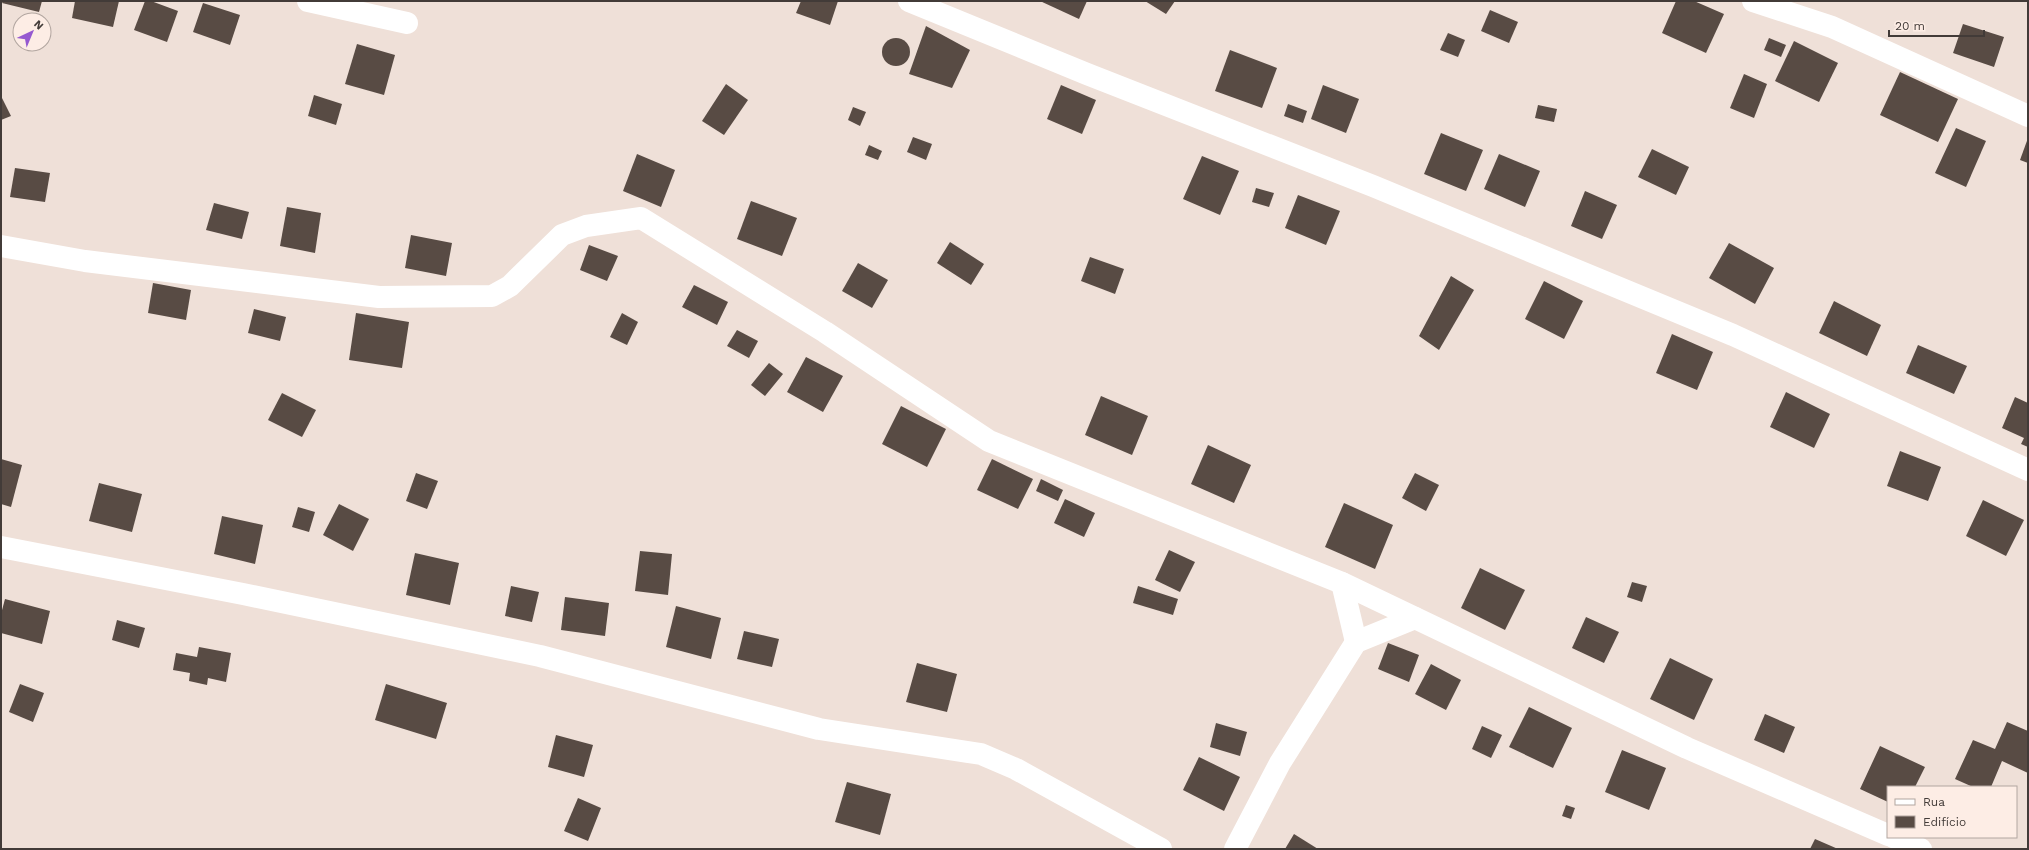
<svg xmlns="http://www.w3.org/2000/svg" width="2029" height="850" viewBox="0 0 2029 850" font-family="'Work Sans',sans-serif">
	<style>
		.building { fill: #584b44 }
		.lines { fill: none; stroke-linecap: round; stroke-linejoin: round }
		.minor { stroke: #fff; stroke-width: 22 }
	</style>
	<rect width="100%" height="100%" fill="#efe0d8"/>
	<g class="building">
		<path d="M3,1H42L39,12L2,3Z"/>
		<path d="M75,1H119L113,27L72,18Z"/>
		<path d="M145,1H151L178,11L167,42L134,30Z"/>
		<path d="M801,1H838L830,25L796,13Z"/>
		<path d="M1040,1H1087L1079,19Z"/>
		<path d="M1145,1H1175L1166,14Z"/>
		<path d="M1676,1H1694L1724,14L1706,53L1662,33Z"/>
		<path d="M203,3L240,15L230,45L193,32Z"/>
		<path d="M1490,10L1518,22L1509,43L1481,31Z"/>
		<path d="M1963,24L2004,37L1994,67L1953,53Z"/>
		<path d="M926,26L970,50L952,88L909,74Z"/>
		<path d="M1448,33L1465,40L1458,57L1440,50Z"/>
		<path d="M1769,38L1786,45L1781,57L1764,50Z"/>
		<circle cx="896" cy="52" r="14"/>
		<path d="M1794,41L1838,63L1819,102L1775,81Z"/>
		<path d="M357,44L395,55L384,95L345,84Z"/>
		<path d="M1230,50L1277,68L1262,108L1215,91Z"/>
		<path d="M1900,72L1958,99L1938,142L1880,115Z"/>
		<path d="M1744,74L1767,84L1754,118L1730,108Z"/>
		<path d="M726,84L748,100L724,135L702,121Z"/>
		<path d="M1061,85L1096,100L1082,134L1047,119Z"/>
		<path d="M1323,85L1359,99L1346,133L1311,119Z"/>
		<path d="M314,95L342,104L336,125L308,116Z"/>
		<path d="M1,96L11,116L1,120Z"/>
		<path d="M1288,104L1307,111L1303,123L1284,116Z"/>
		<path d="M1538,105L1557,109L1554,122L1535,118Z"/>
		<path d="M853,107L866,112L860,126L848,120Z"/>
		<path d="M1956,128L1986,141L1966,187L1935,173Z"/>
		<path d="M1441,133L1483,150L1466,191L1424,174Z"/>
		<path d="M913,137L932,144L926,160L907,152Z"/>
		<path d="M2028,138V163L2020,160Z"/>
		<path d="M869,145L882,151L878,160L865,155Z"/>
		<path d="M1652,149L1689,167L1676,195L1638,177Z"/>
		<path d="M637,154L675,170L661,207L623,191Z"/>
		<path d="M1499,154L1540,171L1525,207L1484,189Z"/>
		<path d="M1202,156L1239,171L1220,215L1183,199Z"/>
		<path d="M15,168L50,173L45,202L10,197Z"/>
		<path d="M1256,188L1274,193L1269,207L1252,202Z"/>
		<path d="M1585,191L1617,205L1602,239L1571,226Z"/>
		<path d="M1298,195L1340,211L1326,245L1285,228Z"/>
		<path d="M751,201L797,218L782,256L737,239Z"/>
		<path d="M214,203L249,212L242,239L206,230Z"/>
		<path d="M287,207L321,213L315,253L280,246Z"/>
		<path d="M411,235L452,243L446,276L405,268Z"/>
		<path d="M950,242L984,264L971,285L937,263Z"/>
		<path d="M1729,243L1774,268L1755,304L1709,278Z"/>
		<path d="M589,245L618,256L607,281L580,270Z"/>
		<path d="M1090,257L1124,269L1115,294L1081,281Z"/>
		<path d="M858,263L888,280L872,308L842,291Z"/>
		<path d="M1451,276L1474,290L1439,350L1419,336Z"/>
		<path d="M1544,281L1583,301L1564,339L1525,319Z"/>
		<path d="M153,283L191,290L186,320L148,313Z"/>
		<path d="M694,285L728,302L717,325L682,307Z"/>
		<path d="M1834,301L1881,325L1867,356L1819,333Z"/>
		<path d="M254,309L286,317L280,341L248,333Z"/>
		<path d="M356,313L409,322L402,368L349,360Z"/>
		<path d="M622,313L638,322L627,345L610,337Z"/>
		<path d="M737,330L758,341L749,358L727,346Z"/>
		<path d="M1672,334L1713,352L1697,390L1656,373Z"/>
		<path d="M1918,345L1967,366L1954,394L1906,373Z"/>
		<path d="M806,357L843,376L823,412L787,392Z"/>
		<path d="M769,363L783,374L765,396L751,385Z"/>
		<path d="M1786,392L1830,414L1814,448L1770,427Z"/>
		<path d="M282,393L316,410L302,437L268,420Z"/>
		<path d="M1101,396L1148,416L1132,455L1085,435Z"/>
		<path d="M2015,397L2028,403V447L2021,444L2024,438L2002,428Z"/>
		<path d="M901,406L946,429L927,467L882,444Z"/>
		<path d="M1208,445L1251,465L1234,503L1191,484Z"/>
		<path d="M1900,451L1941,467L1928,501L1887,486Z"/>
		<path d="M1,459L22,465L11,507L1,504Z"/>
		<path d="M992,459L1033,479L1018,509L977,490Z"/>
		<path d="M416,473L438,481L427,509L406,501Z"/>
		<path d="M1415,473L1439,485L1426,511L1402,498Z"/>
		<path d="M1041,479L1063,490L1058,501L1036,491Z"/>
		<path d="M99,483L142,494L132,532L89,521Z"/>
		<path d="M1065,499L1095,513L1084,537L1054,523Z"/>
		<path d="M1983,500L2024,520L2006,556L1966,536Z"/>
		<path d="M1344,503L1393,525L1375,569L1325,547Z"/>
		<path d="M339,504L369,519L353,551L323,535Z"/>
		<path d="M298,507L315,512L309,532L292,527Z"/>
		<path d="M222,516L263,525L255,564L214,554Z"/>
		<path d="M1169,550L1195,562L1180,592L1155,580Z"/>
		<path d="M640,551L672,554L668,595L635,591Z"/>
		<path d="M415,553L459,563L450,605L406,595Z"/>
		<path d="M1480,568L1525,590L1505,630L1461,608Z"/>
		<path d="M1632,582L1647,586L1642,602L1627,597Z"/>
		<path d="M511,586L539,592L532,622L505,616Z"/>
		<path d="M1138,586L1178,599L1173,615L1133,603Z"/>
		<path d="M565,597L609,603L605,636L561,630Z"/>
		<path d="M5,599L50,611L42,644L1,633V614Z"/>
		<path d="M676,606L721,618L711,659L666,647Z"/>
		<path d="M1586,617L1619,632L1604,663L1572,648Z"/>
		<path d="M117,620L145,628L139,648L112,640Z"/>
		<path d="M744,631L779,639L772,667L737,659Z"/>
		<path d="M1388,643L1419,655L1409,682L1378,669Z"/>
		<path d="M199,647L231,653L226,682L208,678L207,685L189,681L190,673L173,670L176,653L197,657Z"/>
		<path d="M1670,658L1713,679L1694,720L1650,699Z"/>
		<path d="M917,663L957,674L947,712L906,702Z"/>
		<path d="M1431,664L1461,680L1446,710L1415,694Z"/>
		<path d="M20,684L44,693L33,722L9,712Z"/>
		<path d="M386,684L447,703L436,739L375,720Z"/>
		<path d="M1529,707L1572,728L1553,768L1509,747Z"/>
		<path d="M1765,714L1795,727L1784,753L1754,740Z"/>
		<path d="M2007,722L2028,731V773L2002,761L1991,787H1973L1955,779L1973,740L1995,749Z"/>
		<path d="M1216,723L1247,732L1240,756L1210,747Z"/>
		<path d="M1482,726L1502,735L1491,758L1472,749Z"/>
		<path d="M556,735L593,745L584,777L548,767Z"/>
		<path d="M1880,746L1925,767L1915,787H1888V802L1860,789Z"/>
		<path d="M1622,750L1666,768L1649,810L1605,792Z"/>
		<path d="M1199,757L1240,777L1224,811L1183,790Z"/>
		<path d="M847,782L891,794L880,835L835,822Z"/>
		<path d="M578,798L601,808L588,841L564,831Z"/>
		<path d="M1566,805L1575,808L1571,819L1562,816Z"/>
		<path d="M1294,834L1318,849H1285Z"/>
		<path d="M1815,839L1838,849H1810Z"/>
	</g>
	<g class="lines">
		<g class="minor">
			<path d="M308,1L407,23"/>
			<path d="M909,1L1087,74L1373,186L1733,335L2028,470"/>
			<path d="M1753,1L1832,27L2028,116"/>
			<path d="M1,246L85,261L379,297L492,296L510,286L562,235L586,226L641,218L825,332L989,441L1342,583L1687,748L1888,835"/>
			<path d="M1,547L243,594L540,656L819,729L981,754L1016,769L1161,849"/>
			<path d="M1342,583L1356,642"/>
			<path d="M1893,837L1921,849"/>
			<path d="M1235,849L1280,763L1356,642L1415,618"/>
		</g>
	</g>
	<rect width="2029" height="850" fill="none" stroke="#423b38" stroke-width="4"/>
	<rect x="1887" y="786" width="130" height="52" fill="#fdede5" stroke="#b2a6a0"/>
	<rect x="1895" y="799" width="20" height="6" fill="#ffffff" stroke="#b2a6a0"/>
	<text x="1923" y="806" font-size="12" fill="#423b38">Rua</text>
	<rect x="1895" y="816" width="20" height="12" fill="#584b44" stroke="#b2a6a0"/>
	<text x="1923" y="826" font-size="12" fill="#423b38">Edifício</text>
	<g transform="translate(32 32) rotate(44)"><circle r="19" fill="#fdede5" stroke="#b2a6a0"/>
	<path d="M0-3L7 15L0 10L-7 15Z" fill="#9659d0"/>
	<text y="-6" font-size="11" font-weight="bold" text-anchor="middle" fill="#423b38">N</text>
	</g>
	<path d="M1889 30v6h95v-6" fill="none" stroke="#423b38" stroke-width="2"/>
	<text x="1895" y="30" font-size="12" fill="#423b38" stroke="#fdede5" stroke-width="3" paint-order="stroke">20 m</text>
</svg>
